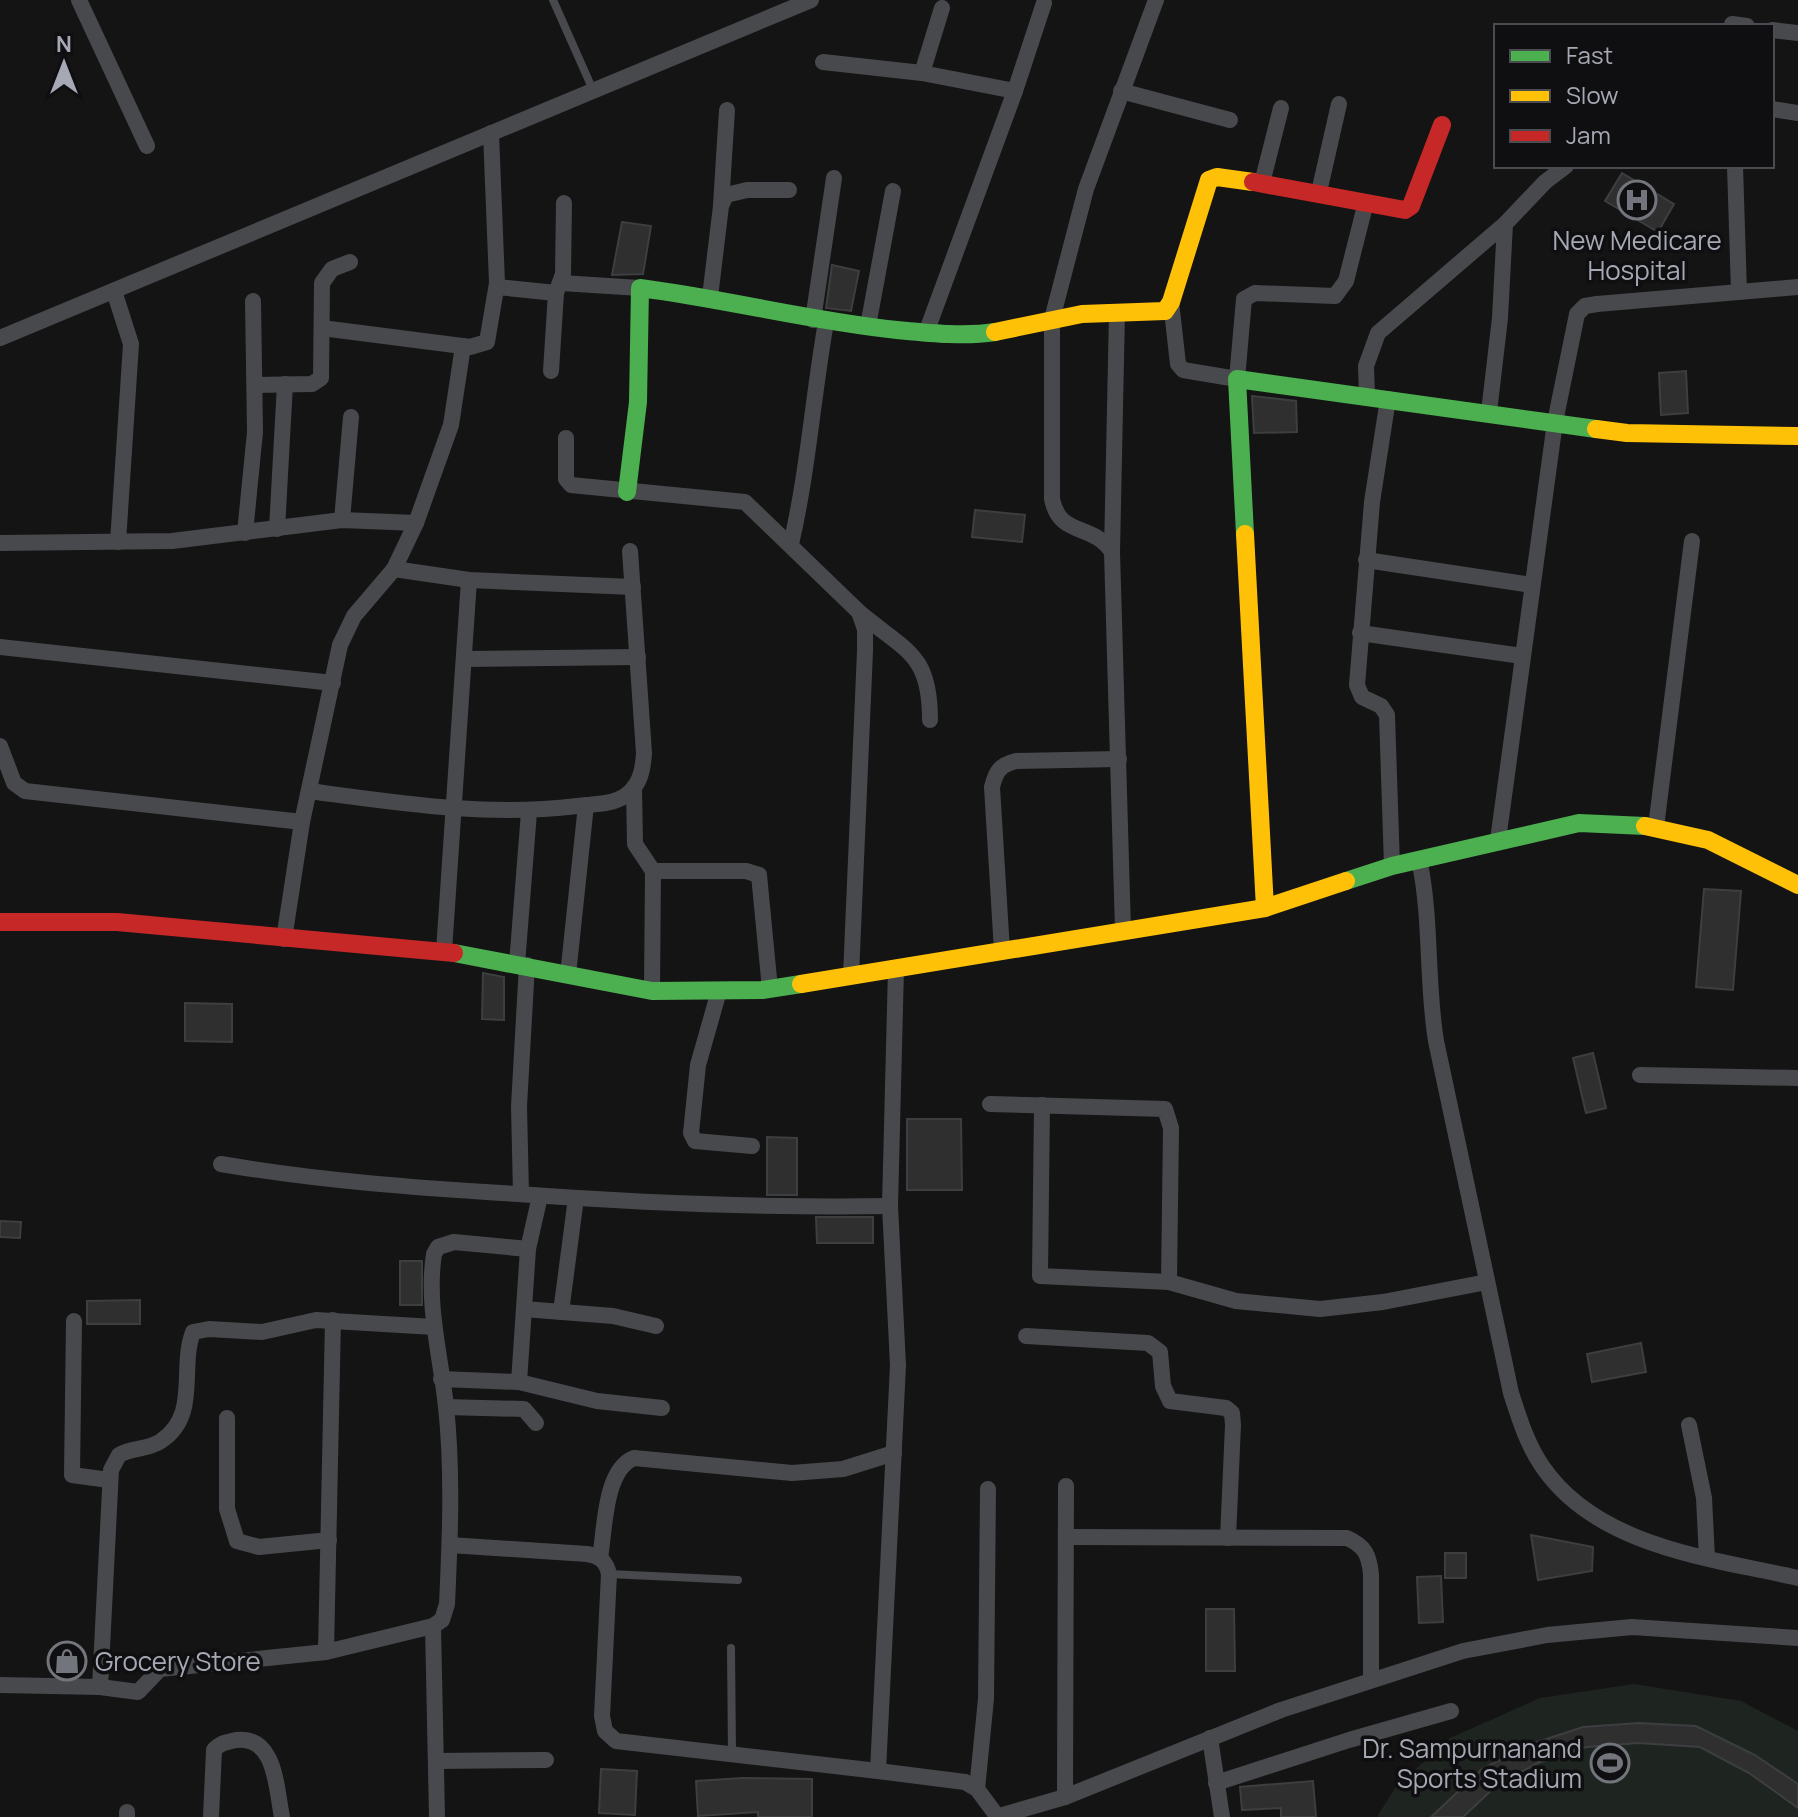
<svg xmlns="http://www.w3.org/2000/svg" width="1798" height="1817" viewBox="0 0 1798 1817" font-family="Manrope,sans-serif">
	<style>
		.green { fill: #1e241f }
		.building { fill: #2f2f30; stroke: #3d3e40; stroke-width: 2 }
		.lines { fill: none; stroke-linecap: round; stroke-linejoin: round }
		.lane { stroke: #48494d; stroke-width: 8 }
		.street { stroke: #48494d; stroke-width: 16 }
		.fast { stroke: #4caf50; stroke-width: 18 }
		.slow { stroke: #ffc107; stroke-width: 18 }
		.jam { stroke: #c62828; stroke-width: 18 }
		.labels { text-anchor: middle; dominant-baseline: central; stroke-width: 7; stroke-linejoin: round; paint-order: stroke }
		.poi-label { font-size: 26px; fill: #a6a9b4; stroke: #0f0e10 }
	</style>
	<rect width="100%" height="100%" fill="#141414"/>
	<path class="green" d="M1634,1684L1741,1701L1798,1731V1817H1377L1395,1788L1450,1738L1540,1698Z"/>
	<g class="building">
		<path d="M1622,173L1674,204L1658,232L1605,201Z"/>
		<path d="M622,222L651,226L643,274L612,275Z"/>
		<path d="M832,265L859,271L851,311L826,308Z"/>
		<path d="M1686,371L1688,413L1661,415L1659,373Z"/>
		<path d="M1252,396L1296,401L1297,432L1254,433Z"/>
		<path d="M975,510L1025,515L1022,542L972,537Z"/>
		<path d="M1704,889L1741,891L1733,990L1696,987Z"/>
		<path d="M483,973L504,977V1020L482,1019Z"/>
		<path d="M185,1003L232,1004V1042L185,1041Z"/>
		<path d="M1593,1053L1606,1108L1586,1113L1573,1058Z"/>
		<path d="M907,1119H961L962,1190H907Z"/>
		<path d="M767,1137L797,1138V1195H767Z"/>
		<path d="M816,1217H873V1243H817Z"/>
		<path d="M0,1221L21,1222L20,1238L0,1237Z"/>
		<rect x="400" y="1261" width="22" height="44"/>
		<path d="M140,1300V1324H87V1301Z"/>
		<path d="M1641,1343L1646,1372L1592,1382L1587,1354Z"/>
		<path d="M1531,1535L1593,1547L1592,1571L1538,1580Z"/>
		<rect x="1445" y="1553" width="21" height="25"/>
		<path d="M1441,1576L1443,1622L1419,1623L1417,1577Z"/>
		<path d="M1206,1609H1234L1235,1671H1206Z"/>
		<path d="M1639,1723L1696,1726L1755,1755L1798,1784V1808L1749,1773L1700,1747L1638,1743L1587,1747L1538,1763L1498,1784L1463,1817H1431L1482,1769L1531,1744L1583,1727Z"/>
		<path d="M601,1769L637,1771L635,1815L599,1813Z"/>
		<path d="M743,1778L812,1779V1817H758V1812L698,1816L696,1781Z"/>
		<path d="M1313,1781L1316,1817H1281V1808L1242,1810L1240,1787Z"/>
	</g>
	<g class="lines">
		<g class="lane">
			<path d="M553,0L593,90"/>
			<path d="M609,1574L738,1580"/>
			<path d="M731,1648L732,1754"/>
		</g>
		<g class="street">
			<path d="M79,0L147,146"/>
			<path d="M1732,24L1747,26"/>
			<path d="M1772,30L1798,33"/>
			<path d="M823,62L922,73L1015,91L926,333"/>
			<path d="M922,73L942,8"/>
			<path d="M1015,91L1044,3"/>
			<path d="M1121,91L1230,120"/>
			<path d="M1772,109L1798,113"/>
			<path d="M1735,166L1739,292"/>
			<path d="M1262,183L1281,108"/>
			<path d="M1319,192L1339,104"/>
			<path d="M721,205L727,110"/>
			<path d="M561,283L640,288"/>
			<path d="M497,287L556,293L563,274L564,203"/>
			<path d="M114,291L131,344L118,542"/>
			<path d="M710,297L721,206L726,195L747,190H789"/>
			<path d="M1171,302L1178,364L1183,370L1237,379L1244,299L1255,293L1335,296L1346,281L1366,202"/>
			<path d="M813,320L834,178"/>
			<path d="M868,326L893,191"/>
			<path d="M322,328L470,347L487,342L497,283L491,133"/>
			<path d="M0,338L811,0"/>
			<path d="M551,371L556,293"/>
			<path d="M255,385L312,384L321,378L322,283L332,269L350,262"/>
			<path d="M1367,396L1366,366L1378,333L1505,224"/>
			<path d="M1388,399L1372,502L1357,685L1362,697L1381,706L1387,715L1392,866"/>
			<path d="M1489,412L1500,318L1505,224L1545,182L1566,166"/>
			<path d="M566,438V479L571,485L745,502L859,612L865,629V651L851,976"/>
			<path d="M342,520L351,417"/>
			<path d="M277,529L285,384"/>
			<path d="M245,533L255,432L253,301"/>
			<path d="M0,543L172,541L342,520L416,523"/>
			<path d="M791,544C808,471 813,396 826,322"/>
			<path d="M1112,552L1117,312"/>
			<path d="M1366,560L1532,585"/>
			<path d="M394,569L469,580L633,587"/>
			<path d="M860,613C907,652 930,654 930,720"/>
			<path d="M1360,633L1522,656"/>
			<path d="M0,647L333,683"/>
			<path d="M464,659L638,657"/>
			<path d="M0,746L14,783L25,791L302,822"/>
			<path d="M634,787L635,844L653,871L652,991"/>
			<path d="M309,791C399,803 486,817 577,806C593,804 611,805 625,796C640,786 643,770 644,753L630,551"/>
			<path d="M1656,827L1692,541"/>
			<path d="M1498,840L1555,422L1577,314L1585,306L1597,304L1798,287"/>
			<path d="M1419,859C1432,920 1426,980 1436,1041L1511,1393C1519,1418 1527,1444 1542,1466C1597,1547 1710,1558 1798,1578"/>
			<path d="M653,871H746L759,875L770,989"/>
			<path d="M1123,930L1112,552C1092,522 1060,538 1052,499V319L1086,189L1156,0"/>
			<path d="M284,939L302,822L340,645L354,616L394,569L416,523L451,425L463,346"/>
			<path d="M444,951L469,580"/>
			<path d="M1002,951L992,787C996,771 1000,765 1016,761L1119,759"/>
			<path d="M517,964L529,812"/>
			<path d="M896,968L890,1206L898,1365L878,1771L965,1782L977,1789L997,1816"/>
			<path d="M568,975L586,805"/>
			<path d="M719,991L698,1065L691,1133L695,1141L752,1146"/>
			<path d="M1640,1075L1798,1078"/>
			<path d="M990,1104L1165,1109L1171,1128L1169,1282"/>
			<path d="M1042,1105L1040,1276L1169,1282L1236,1301L1320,1309L1383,1302L1487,1282"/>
			<path d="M221,1164C321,1181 418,1188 518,1194C642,1203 766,1208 890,1206"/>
			<path d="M521,1194L519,1106L527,965"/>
			<path d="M524,1309L613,1316L656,1326"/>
			<path d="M561,1312L576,1198"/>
			<path d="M333,1320L326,1652L433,1626L442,1620L447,1604C450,1539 453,1472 446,1407C441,1357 426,1305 434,1254L438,1247L454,1242L528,1249"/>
			<path d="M74,1321L72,1475L109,1480"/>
			<path d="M1026,1336L1148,1343L1160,1352L1163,1386L1170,1401L1226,1408L1232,1413L1233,1425L1228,1538"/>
			<path d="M441,1379L519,1382L597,1401L662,1408"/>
			<path d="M519,1382L528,1249L540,1196"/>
			<path d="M446,1407L524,1409L536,1423"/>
			<path d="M227,1418V1509L237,1541L259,1547L329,1540"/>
			<path d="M1689,1425L1704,1498L1707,1558"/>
			<path d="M1067,1537L1347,1538C1365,1546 1369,1555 1371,1574V1679"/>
			<path d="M450,1545L587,1554C600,1556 606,1561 609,1574L602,1716L605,1731L616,1741L878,1771"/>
			<path d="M600,1558C605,1530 604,1470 634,1458L792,1473L843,1469L894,1453"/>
			<path d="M433,1626L437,1817"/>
			<path d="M0,1685L100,1687L138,1692L160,1669L326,1652"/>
			<path d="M100,1687L111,1470L119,1455C132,1447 148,1450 161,1441C200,1415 179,1369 193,1332L209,1329L262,1332L316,1320L434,1327"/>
			<path d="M1210,1738L1222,1817"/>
			<path d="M436,1761L546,1760"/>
			<path d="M1216,1783L1349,1740L1451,1711"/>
			<path d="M977,1789L986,1699L988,1489"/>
			<path d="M1065,1797L1066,1486"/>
			<path d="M127,1817V1812"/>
			<path d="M211,1817L214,1750C220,1743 227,1742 236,1740C276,1735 276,1788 282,1817"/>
			<path d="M996,1817L1065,1797L1281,1710L1463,1651L1547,1635L1632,1627L1798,1638"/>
		</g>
		<g class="fast">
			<path d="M627,492L638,402L640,288C726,299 810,321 897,330C928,333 964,337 995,332"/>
			<path d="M1245,534L1237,379L1596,429"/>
			<path d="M1346,881L1392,866L1579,823L1645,826"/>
			<path d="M454,953L652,991L762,990L801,984"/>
		</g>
		<g class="slow">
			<path d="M995,332L1082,314L1165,311L1171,302L1209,180L1217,177L1253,182"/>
			<path d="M1596,429L1627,433L1798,436"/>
			<path d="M1245,534L1265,908"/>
			<path d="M1645,826L1708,840L1798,885"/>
			<path d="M801,984L1265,908L1346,881"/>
		</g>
		<g class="jam">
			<path d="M1253,182L1405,210L1411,206L1442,125"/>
			<path d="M0,922H117L454,953"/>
		</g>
	</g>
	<defs>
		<g id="hospital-ring" transform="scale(2)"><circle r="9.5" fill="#0f0e10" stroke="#73757c" stroke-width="1.5"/><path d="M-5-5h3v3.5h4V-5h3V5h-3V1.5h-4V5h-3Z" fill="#73757c"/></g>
		<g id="shop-ring" transform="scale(2)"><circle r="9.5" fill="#0f0e10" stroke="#73757c" stroke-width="1.5"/><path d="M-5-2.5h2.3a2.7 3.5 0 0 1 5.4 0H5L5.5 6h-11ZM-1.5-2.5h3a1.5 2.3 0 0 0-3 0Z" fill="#73757c"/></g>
		<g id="stadium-ring" transform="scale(2)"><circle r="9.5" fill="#0f0e10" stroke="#73757c" stroke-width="1.5"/><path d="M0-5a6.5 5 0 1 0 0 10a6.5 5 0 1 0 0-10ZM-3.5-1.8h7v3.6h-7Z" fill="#73757c"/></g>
	</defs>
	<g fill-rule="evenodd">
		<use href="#hospital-ring" x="1637" y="200"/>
		<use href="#shop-ring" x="67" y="1661"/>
		<use href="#stadium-ring" x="1610" y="1763"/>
	</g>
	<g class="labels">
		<g class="poi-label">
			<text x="1637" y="240">New Medicare<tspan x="1637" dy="30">Hospital</tspan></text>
			<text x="95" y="1661" text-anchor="start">Grocery Store</text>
			<text x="1582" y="1748" text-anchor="end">Dr. Sampurnanand<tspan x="1582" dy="30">Sports Stadium</tspan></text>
		</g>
	</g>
	<rect x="1494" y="24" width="280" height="144" fill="#0f0e10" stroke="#4b4c52" stroke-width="2"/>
	<rect x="1510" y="50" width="40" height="12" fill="#4caf50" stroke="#4b4c52" stroke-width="2"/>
	<text x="1566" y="64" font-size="24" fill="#a6a9b4">Fast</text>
	<rect x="1510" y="90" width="40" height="12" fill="#ffc107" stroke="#4b4c52" stroke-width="2"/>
	<text x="1566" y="104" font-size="24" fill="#a6a9b4">Slow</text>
	<rect x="1510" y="130" width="40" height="12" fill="#c62828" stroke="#4b4c52" stroke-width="2"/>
	<text x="1566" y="144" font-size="24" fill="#a6a9b4">Jam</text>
	<g transform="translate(64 64)" stroke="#0f0e10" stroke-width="6" paint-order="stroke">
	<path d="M0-6L14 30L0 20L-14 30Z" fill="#a6a9b4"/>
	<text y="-12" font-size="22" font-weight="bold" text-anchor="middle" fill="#a6a9b4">N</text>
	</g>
</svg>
